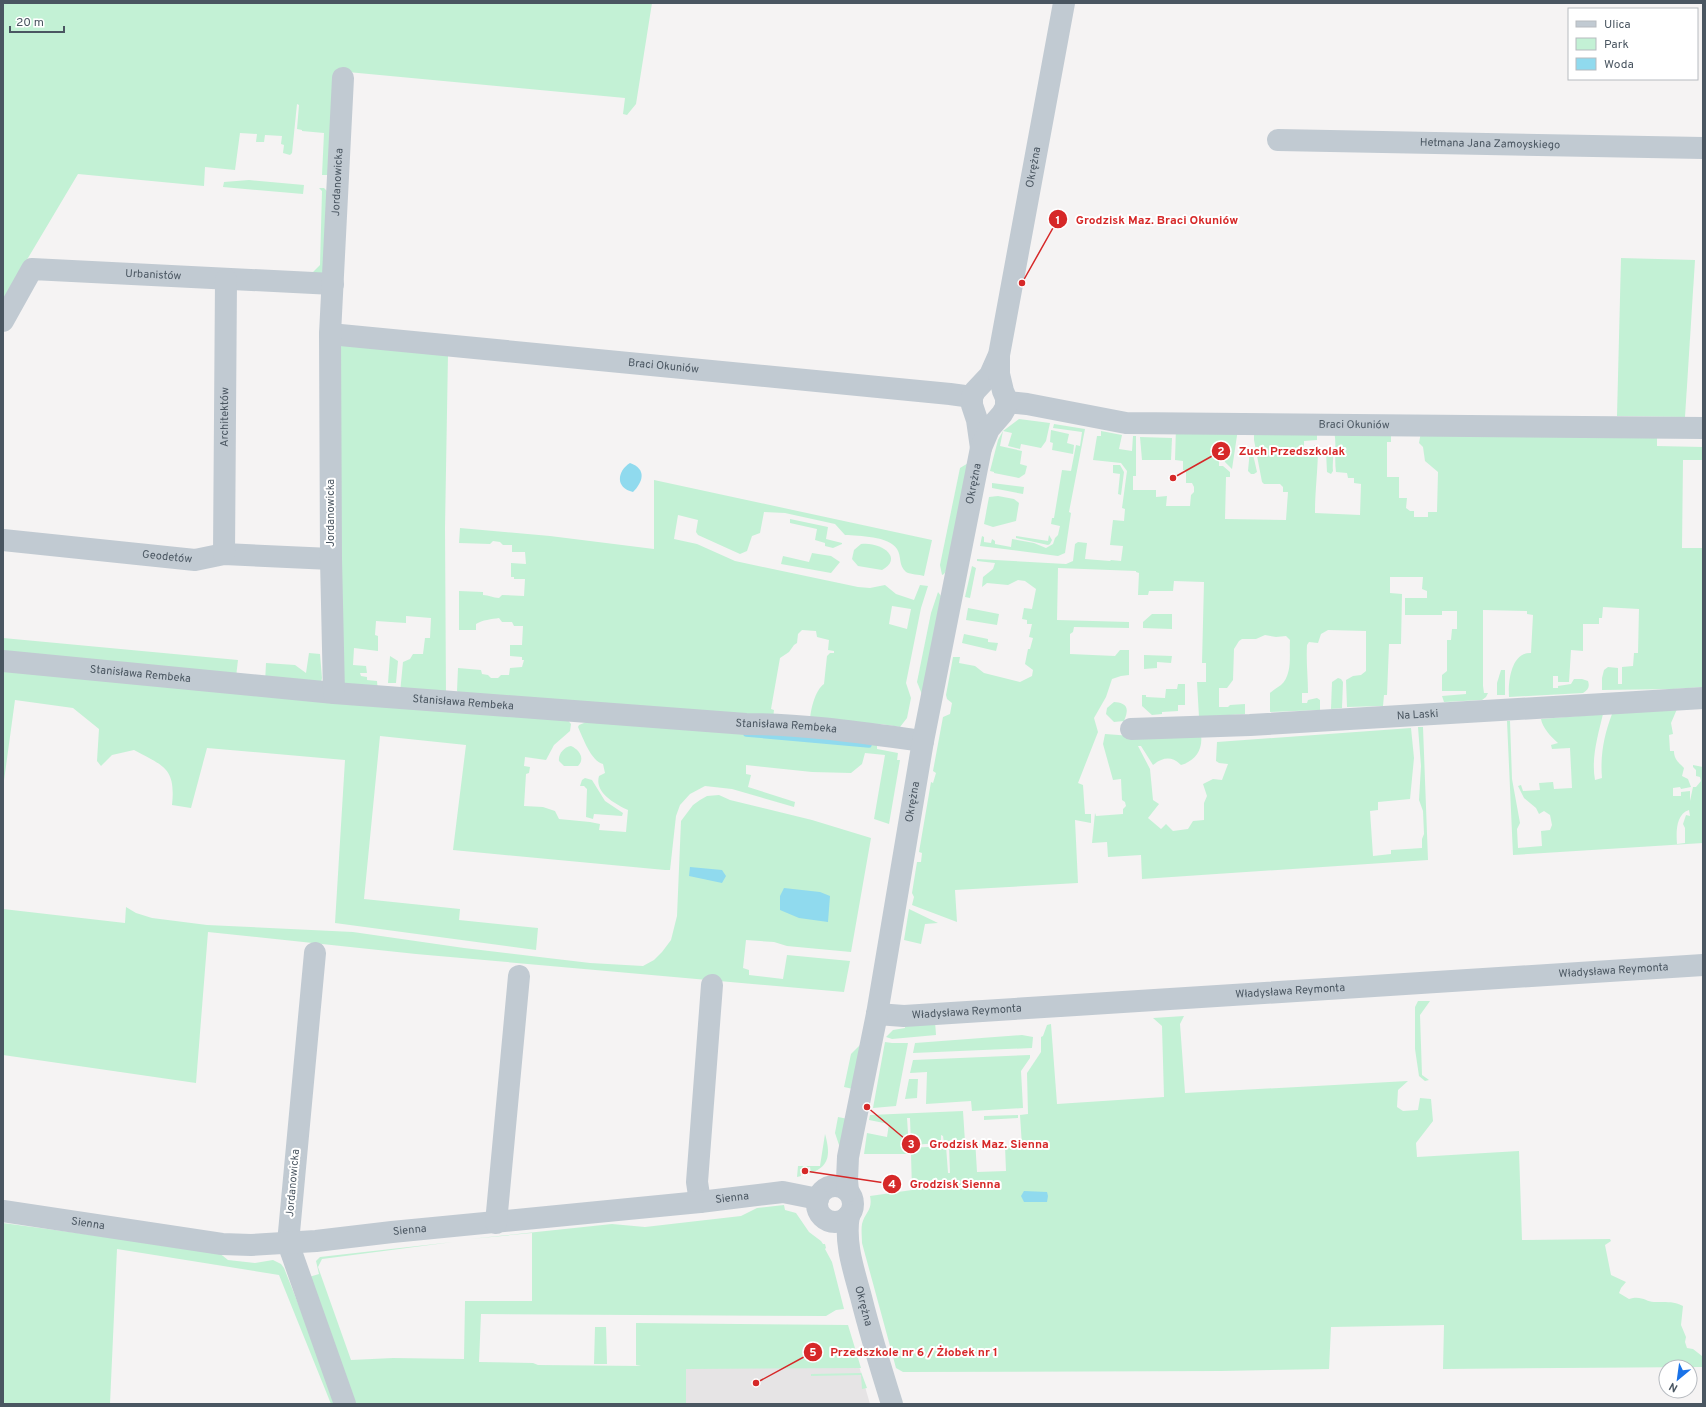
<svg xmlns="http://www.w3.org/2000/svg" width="1706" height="1407" viewBox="0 0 1706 1407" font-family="Overpass,sans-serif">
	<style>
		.education { fill: #e6e4e5 }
		.green { fill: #c3f1d5; fill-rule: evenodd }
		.water { fill: #90daee }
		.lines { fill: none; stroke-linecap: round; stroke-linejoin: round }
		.stream { stroke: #90daee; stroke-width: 5.5 }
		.minor { stroke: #c1cad2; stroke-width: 22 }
		.labels { text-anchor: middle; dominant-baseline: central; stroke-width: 4; stroke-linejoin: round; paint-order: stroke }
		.street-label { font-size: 11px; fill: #4a5661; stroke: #fff }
		.leader { fill: none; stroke: #d62828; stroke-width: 1.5 }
		.callout-dot { fill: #d62828; stroke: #fff; stroke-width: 1.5 }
		.mark-label { font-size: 12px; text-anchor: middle; font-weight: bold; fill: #fff }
		.callout-label { font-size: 12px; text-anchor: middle; font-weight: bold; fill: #d62828; stroke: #fff; stroke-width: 4; stroke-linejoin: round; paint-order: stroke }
	</style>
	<rect width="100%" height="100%" fill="#f5f3f3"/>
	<path class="education" d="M649,1364L859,1366L870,1404H649Z"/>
	<g class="green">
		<path d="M3,3H652L636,104L627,115L623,114L625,98L337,71L334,175H322L324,133L302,131V130L297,129L299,105L297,104L292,153L290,155L283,153L284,145L281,144L282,136L265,135L264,142H256L257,134L240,133L235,170L205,167L204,186L78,174L3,300Z"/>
		<path d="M249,180L304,185L303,194L223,187L224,182Z"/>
		<path d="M319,188H324L329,193L325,280L306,279L320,265L322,191Z"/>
		<path d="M1621,258L1695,260L1685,417L1617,416Z"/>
		<path d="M335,341L448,354L445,528L446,698L400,693L403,662L410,659L413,654H423L425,638H430L431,618L406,616V623L376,621L375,635L378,636V651L354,648L353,665L366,666L367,673H360L361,676L367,677V680L377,681L378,693L344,689Z"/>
		<path d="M1019,419L1050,423L1046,441L1041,448L1021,444L1020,449L1008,446L1012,433L1003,431L1000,446L1022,451L1020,464L1027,466L1025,474L1019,478L994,473V472L990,471L998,440L1003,431Z"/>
		<path d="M1054,424L1085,429L1069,512L1071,513L1065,553L1058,556L980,546L982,536L984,537V542L991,543L992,539L995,541V544L1011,547L1012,539L1034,543L1046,548L1053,544L1055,538L1058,535L1060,526L1051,524L1052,518H1054L1062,470L1071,471L1076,445L1080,446L1082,432L1053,428Z"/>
		<path d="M1176,427L1238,429L1232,469L1225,462L1224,452H1219V466H1223L1230,472V477H1226L1225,519L1286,520L1288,492H1283V487L1280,484H1264L1262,482L1254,440V431H1317V440L1304,441V454H1314V445L1318,447C1318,470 1315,490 1315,513L1360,515L1361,484L1354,483V478H1348L1347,473L1336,472C1334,458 1337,445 1334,431H1391V442H1387V477H1399V498H1407L1406,508L1410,511H1414V517H1428V512H1437L1438,472L1425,461L1423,447L1419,443L1421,432L1657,437V446L1703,447V460H1683L1682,548H1703V687L1673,689L1602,690V678L1604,670L1608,667L1618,668V684H1622V667L1633,666L1634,653H1638L1639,609L1603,607L1602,618H1599V624H1583V651L1571,650L1569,682H1558V676H1553V688H1558V686L1571,684L1574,679H1582L1588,681C1590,687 1588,690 1583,693L1509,697C1508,682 1511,652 1531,653L1533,615L1527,614V611L1483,610V686L1484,693H1488L1486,697L1482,700L1444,702L1442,696L1466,694V691H1442V675L1447,671V640H1451L1452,629H1457V611H1442V615H1405V598H1427V591L1422,589L1423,577H1390V593L1402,594L1401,644H1389L1387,695H1384L1383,706L1347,707L1346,680L1353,676L1361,675L1366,671V631L1328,630L1321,634L1318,643L1309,642L1307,645C1306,662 1308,676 1308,693H1302V703H1307L1308,700L1317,698L1320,700V710L1270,712V693C1273,690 1277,688 1281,685C1293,674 1289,654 1290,640L1286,636L1276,637L1265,635L1256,639H1242L1239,641L1234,649L1233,680L1227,688H1219V707H1228L1230,705L1245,704V714L1199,717L1197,682H1206V663H1202L1204,582L1174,581L1173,591H1149L1148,595H1138L1139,573L1136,572V571L1058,568L1057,620L1129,622V628L1074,627L1073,632L1070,634V654L1115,656L1120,650H1129V675L1121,676L1112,679L1106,697L1094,718L1098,732L1078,783L1083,785L1085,814H1091V823L1075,820L1078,883L955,890L957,922L912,905L914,897L912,893L917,862H921L922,853L919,852L931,782L933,783L936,773L933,771L943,717L950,714L952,703L947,699L946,695L953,657H960L959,663L975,666L984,673L1020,682L1032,676L1033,670L1025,664L1028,649H1030L1033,638L1029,637L1032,624H1027V620L1022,619L1024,608L1032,609L1036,589L1025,581L1018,580L1008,585L987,583L982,587L983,577L993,569L995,563L977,561V559L1066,564L1073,561L1075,544L1078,542L1087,543L1085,559L1110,561L1111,560L1121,561L1123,546L1110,545L1113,520L1124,521L1125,509L1122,508L1127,471L1121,463L1093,460L1097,436H1101V431L1122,435L1119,449L1132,451L1133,436H1136V476H1133V490H1156V497L1167,496L1166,506H1190L1191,495L1194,492V487L1192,483H1186V470H1183V461L1175,460Z"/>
		<path d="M1051,430L1069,434L1067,443L1074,445L1073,454L1052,450L1053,443L1050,442Z"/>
		<path d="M1140,437L1172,438L1171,460H1142Z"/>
		<path d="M1328,446H1331C1335,453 1332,463 1333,471L1331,474L1327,472L1326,452Z"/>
		<path d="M1250,449L1252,450L1257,472L1254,474H1251L1248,471Z"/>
		<path d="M970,462L948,568L944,574L942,575L940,565L960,468Z"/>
		<path d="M1113,465H1120L1124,472L1121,495L1118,494L1120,474L1113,473Z"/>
		<path d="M654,480L932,540L924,576C919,574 911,575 906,572C898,565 902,557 897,549C889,536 859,536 845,535L835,524L785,513L764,512L760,533L752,536L747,551L740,554L698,535L696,532L698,520L678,515L674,539L697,544L735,561L858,587L870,588L885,585L896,594L914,600L920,585L928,586L921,608L906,683L911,698L907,718L900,727L881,724L810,722C810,711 815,690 824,684L827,656L830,653H834V651L828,650L829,640L817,637L816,631L802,630L798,634L797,643L794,645L789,652L780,658L771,709L774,710L773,719L464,699L457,691L458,668L481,670L482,674L488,675L491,678H498L501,675H509L510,668L522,667L524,660H522V657L510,656V645H522L523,626H514L512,622H502L499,618C492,619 482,620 476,624V630H459V591L483,592V595C489,595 493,598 499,598L502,595L524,596L525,579H514V577H511V563L526,564L525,552H512V545H503L500,542L493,541L490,544L459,543L460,528L550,536L654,549ZM892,606L911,609L907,629L889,624Z"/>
		<path d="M992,483L1024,487L1023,494L992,488Z"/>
		<path d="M998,496L1014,499L1019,503L1016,521L993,527L984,524L989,497Z"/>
		<path d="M790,519L828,527L826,539L842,543V544L833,548L825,546V543L815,540L817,529L790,523Z"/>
		<path d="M1049,535L1052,540L1050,544L1048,545L1016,538V536L1048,541Z"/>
		<path d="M861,544C879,541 905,557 882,570L858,566L852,559L854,550Z"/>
		<path d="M812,553L831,556L840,562L831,573L781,564L783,556L809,562Z"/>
		<path d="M972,566L976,568L970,598L965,597Z"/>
		<path d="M938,592L941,596L923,697L917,682L931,613Z"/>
		<path d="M968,608L999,614L997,625L966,620Z"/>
		<path d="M1152,614H1172V629L1143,628V622Z"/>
		<path d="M964,634L988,639V642L998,643L996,651L962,643Z"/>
		<path d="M3,638L238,660L236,677L3,655Z"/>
		<path d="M309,653L320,654L322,678L321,683H265L266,663L295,665L306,673Z"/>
		<path d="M1144,655L1172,656L1171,663L1157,662V668L1144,669Z"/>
		<path d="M390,656L398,661L396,683H388Z"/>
		<path d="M3,668L565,717L571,724L570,731L554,745L546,760L525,757L524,766L530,767L529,773L526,774L524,806L543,807L555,811L559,819L590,822L600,824L599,830L626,832L628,810C616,804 594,793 599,776L605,773L603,764C591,761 583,738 578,727L579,725L596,718L877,743V749L898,753L897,760H900L889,824L874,819L885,755L865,753L862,764L851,773L812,772L746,765V774L751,775L748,787L795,802L794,807L732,789L705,786L690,794L680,805L676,816L670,870H665L453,850L466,745L380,736L364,899L460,909L459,920L538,928L536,950L335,923L345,760L207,748L191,808L172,805C176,767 163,766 134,750L112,755L101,766L97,761L99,729L73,708L15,700L3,788Z"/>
		<path d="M1501,670H1505V695H1497V683Z"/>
		<path d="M1338,678L1341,679L1343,682L1342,708L1331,709L1332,682Z"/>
		<path d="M1178,684H1185V705H1178V711L1162,712V714L1152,715L1142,706V695H1146V697L1165,698L1166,689H1177Z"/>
		<path d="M1114,702C1128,703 1129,709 1124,721L1114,722L1106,714L1107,708Z"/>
		<path d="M1677,709L1671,723L1673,734L1669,735L1670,751H1674C1674,759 1678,762 1684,768L1682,776L1688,779L1691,787L1681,789L1680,787L1673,788V796H1681V792L1690,791V801L1693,787H1696L1701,781L1700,777L1696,776V770L1693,767V765L1703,767V843L1513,855L1507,721H1510L1512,779L1520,823L1517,829L1518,848L1542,846L1541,831L1550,830L1552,825L1550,815L1544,811L1539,814L1536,808L1524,798L1518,786L1521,785L1523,791L1540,790L1539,783L1553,782L1554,789L1572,788L1570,748L1552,749L1551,745L1558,743C1551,737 1542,727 1541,719L1603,714C1598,735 1591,758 1595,780L1602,778C1600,756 1604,735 1612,714ZM1689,810L1690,816L1686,815L1683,824L1685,828V843L1677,844C1676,832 1676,814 1689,810Z"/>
		<path d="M1418,727H1423L1428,860L1142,879L1141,855L1108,857L1107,842L1092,843L1095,813L1096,816L1123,814V809L1126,806L1125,802L1122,800L1121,779L1113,780L1103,744L1105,734L1132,736L1201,735C1203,749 1196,761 1181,765C1172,756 1163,757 1153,765L1141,746H1138L1150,769L1153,800L1159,804L1148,818L1161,829L1166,824L1173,831L1188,829L1193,821L1204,820V803L1207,796L1203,784L1213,779L1222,780L1228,764L1219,763L1216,761L1217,742L1411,728L1414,758L1410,799L1378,802V810L1370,811L1373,856L1391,854V850L1422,848V839L1424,834L1423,811L1419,800L1421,766Z"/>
		<path d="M571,746C580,750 585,759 578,766H564L559,761C558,754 564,747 571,746Z"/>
		<path d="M585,778L592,780L605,801L623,813L622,816L594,814L593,819L586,817L587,789L584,786H580L582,780Z"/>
		<path d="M719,795L730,800L812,820L871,838L851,952L787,946L774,942L746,940L743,968L749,970V975L783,979L787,955L850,961L844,992L416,954L208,932L196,1083L3,1055V909L125,923L126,907L136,913L152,918L207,925L353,932L464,948L590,963L643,966L654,960L662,952L671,940L677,916L681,821L693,805L700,800L707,796Z"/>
		<path d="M909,909L938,923L925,924L921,944L904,940Z"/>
		<path d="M1418,1001H1430L1420,1015L1422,1075L1429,1080L1425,1081L1419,1076L1415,1049V1007Z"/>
		<path d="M1184,1016L1180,1024L1185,1093L1408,1081L1398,1090L1397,1107L1403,1111L1418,1110L1420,1098L1431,1099L1433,1121L1416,1143L1417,1157L1519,1151L1522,1240L1610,1239L1611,1241L1605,1245L1611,1275L1626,1282L1621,1288L1619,1293L1629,1299C1642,1295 1646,1302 1654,1302C1664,1302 1675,1301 1683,1306L1681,1325L1686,1337L1685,1342L1687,1348L1693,1349L1702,1356V1367L1443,1369L1444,1325L1331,1327L1329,1369L1221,1371L903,1372L896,1368L862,1243C862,1237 861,1230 862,1224C865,1212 873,1210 870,1196L912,1190L911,1154H864L867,1133L887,1137L889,1124L869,1120L870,1115L963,1111L965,1142L944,1143L943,1136L941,1135V1143L911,1145L910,1118H907L909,1148L946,1146L948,1173H950L949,1145L973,1147L972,1140L975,1139L977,1172L1006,1171L1005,1146H1022L1020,1115L1028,1114L1027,1073L1041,1052V1037L1043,1036L1047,1025L1051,1024L1057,1104L1164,1097L1162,1026L1153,1018Z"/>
		<path d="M935,1021L936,1035L892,1039L886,1037L893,1030L905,1028V1023Z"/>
		<path d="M1022,1035L1033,1037L1032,1048L913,1053L915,1043Z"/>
		<path d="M885,1042L892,1043H908L896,1106L873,1108Z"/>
		<path d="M862,1043L853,1089L844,1087L851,1054Z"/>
		<path d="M1030,1055V1058L1021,1071L1023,1108L972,1111L971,1101L926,1104L927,1072L910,1073L913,1060Z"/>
		<path d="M909,1079H918L917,1098L905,1099Z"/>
		<path d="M1018,1115V1118L984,1120V1116Z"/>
		<path d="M838,1117L848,1119L841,1151L835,1133Z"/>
		<path d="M825,1134C830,1152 831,1166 811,1173L810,1167L800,1169L801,1176L797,1177L798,1166H820Z"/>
		<path d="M784,1205L785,1210L796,1213L809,1232L821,1241L823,1244H825L826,1248L825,1249L832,1262L844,1309L836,1310L826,1316L481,1314L479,1362L533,1363L538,1365L641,1366L636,1365V1323L848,1325L861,1368L686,1369V1404H352L309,1277L319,1274L316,1261L320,1257L453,1242L322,1259L318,1267L351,1360L393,1358L464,1359L465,1301H532V1233L470,1239L612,1224L645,1227L741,1216L757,1208Z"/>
		<path d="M3,1223L218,1252L228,1260L255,1263L273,1260L281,1264L284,1268L338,1404H331L279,1275L117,1249L110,1404H3Z"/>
		<path d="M595,1327H606L607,1364H594Z"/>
		<path d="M861,1372L867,1388L862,1389L861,1375L811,1376V1374L861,1373Z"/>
	</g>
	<g class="water">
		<path d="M630,463C647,469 643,482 633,492C615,488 617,471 630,463Z"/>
		<path d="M690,867L722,870L726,876L722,883L689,876Z"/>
		<path d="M784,888L820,892L830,896L828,922L799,918L780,910V896Z"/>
		<path d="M1024,1191L1047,1192L1048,1196L1047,1202H1024L1021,1196Z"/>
	</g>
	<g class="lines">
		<path class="stream" d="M746,734L869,745"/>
		<g class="minor">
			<path id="s1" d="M1278,140L1703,148"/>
			<path id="s2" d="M3,321L32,269L333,284"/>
			<path id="s3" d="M330,334L950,394L972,397"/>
			<path id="s4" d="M1007,402L1027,404L1126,423L1703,428"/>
			<path d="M981,448L977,420L972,405V397L975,391L990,375L998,357"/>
			<path id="s5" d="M3,540L195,560L224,554L331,559"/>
			<path id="s6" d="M224,554L226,280"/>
			<path id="s7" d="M3,661L334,693L746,724C805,724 864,733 923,741"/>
			<path id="s8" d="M334,693L331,559L330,334L343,78"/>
			<path id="s9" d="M1131,729L1250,725L1703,698"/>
			<path d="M315,953L288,1243L345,1404"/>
			<path id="s10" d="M877,1014L904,1016L1703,965"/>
			<circle cx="835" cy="1204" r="18"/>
			<path id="s11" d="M848,1191L847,1180L848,1157L877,1014L923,741L981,448L989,429L1002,414L1006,407V398L1003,391L999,374V355L1064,3"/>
			<path d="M700,1202L697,1182L712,985"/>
			<path id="s12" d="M3,1211L222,1244L251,1245L316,1241L392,1232L700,1202L783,1192L818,1199"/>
			<path id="s13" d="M849,1215C844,1243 854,1271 861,1297C870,1333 881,1369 892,1404"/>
			<path d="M496,1223L519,976"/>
		</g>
	</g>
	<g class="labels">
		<g class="street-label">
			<text stroke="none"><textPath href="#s1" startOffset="212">Hetmana Jana Zamoyskiego</textPath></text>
			<text stroke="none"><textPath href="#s11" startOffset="1048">Okrężna</textPath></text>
			<text stroke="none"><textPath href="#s8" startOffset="511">Jordanowicka</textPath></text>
			<text stroke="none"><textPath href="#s2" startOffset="181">Urbanistów</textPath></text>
			<text stroke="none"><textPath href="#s3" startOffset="335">Braci Okuniów</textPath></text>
			<text stroke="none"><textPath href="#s6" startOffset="137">Architektów</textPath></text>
			<text stroke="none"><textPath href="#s4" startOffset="349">Braci Okuniów</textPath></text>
			<text stroke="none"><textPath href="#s11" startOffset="719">Okrężna</textPath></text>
			<text transform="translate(331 513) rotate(-90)">Jordanowicka</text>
			<text stroke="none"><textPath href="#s5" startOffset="165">Geodetów</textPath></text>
			<text stroke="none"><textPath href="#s7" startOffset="138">Stanisława Rembeka</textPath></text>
			<text stroke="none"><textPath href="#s7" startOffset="462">Stanisława Rembeka</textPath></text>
			<text stroke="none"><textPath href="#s9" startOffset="287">Na Laski</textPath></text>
			<text stroke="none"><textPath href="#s7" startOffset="786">Stanisława Rembeka</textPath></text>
			<text stroke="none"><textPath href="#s11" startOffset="395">Okrężna</textPath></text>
			<text stroke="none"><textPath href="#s10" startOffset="738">Władysława Reymonta</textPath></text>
			<text stroke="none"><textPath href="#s10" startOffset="414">Władysława Reymonta</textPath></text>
			<text stroke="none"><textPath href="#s10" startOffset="90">Władysława Reymonta</textPath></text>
			<text transform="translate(293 1183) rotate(-85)">Jordanowicka</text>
			<text stroke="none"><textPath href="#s12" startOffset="734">Sienna</textPath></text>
			<text stroke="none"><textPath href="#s12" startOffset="86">Sienna</textPath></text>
			<text stroke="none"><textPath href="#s12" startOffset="410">Sienna</textPath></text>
			<text stroke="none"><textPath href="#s13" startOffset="93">Okrężna</textPath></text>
		</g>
	</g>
	<path class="leader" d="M1022 283L1058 219M1173 478L1221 451M867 1107L911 1144M805 1171L892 1184M756 1383L813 1352"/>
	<g class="callout-dot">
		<circle cx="1022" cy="283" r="4"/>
		<circle cx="1173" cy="478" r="4"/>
		<circle cx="867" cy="1107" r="4"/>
		<circle cx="805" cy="1171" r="4"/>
		<circle cx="756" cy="1383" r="4"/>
		<circle cx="1058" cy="219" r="10"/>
		<circle cx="1221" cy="451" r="10"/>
		<circle cx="911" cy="1144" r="10"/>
		<circle cx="892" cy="1184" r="10"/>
		<circle cx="813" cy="1352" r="10"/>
	</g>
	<g class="mark-label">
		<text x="1058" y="224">1</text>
		<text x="1221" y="455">2</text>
		<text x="911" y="1148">3</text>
		<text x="892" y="1188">4</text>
		<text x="813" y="1356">5</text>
	</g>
	<g class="callout-label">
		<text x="1157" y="224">Grodzisk Maz. Braci Okuniów</text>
		<text x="1292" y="455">Zuch Przedszkolak</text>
		<text x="989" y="1148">Grodzisk Maz. Sienna</text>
		<text x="955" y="1188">Grodzisk Sienna</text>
		<text x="914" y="1356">Przedszkole nr 6 / Żłobek nr 1</text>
	</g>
	<rect width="1706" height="1407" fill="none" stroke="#4a5661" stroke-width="8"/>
	<rect x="1568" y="8" width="130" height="72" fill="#ffffff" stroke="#b7bbc0"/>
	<rect x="1576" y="21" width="20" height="6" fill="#c1cad2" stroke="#b7bbc0"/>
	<text x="1604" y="28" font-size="12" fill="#4a5661">Ulica</text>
	<rect x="1576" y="38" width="20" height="12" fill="#c3f1d5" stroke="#b7bbc0"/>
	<text x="1604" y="48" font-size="12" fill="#4a5661">Park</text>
	<rect x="1576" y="58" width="20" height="12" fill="#90daee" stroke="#b7bbc0"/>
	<text x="1604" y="68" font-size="12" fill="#4a5661">Woda</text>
	<g transform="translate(1678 1379) rotate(209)"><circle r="19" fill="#ffffff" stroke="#b7bbc0"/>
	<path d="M0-3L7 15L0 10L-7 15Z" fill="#1a73e8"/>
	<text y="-6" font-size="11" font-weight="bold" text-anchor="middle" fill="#4a5661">N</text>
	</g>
	<path d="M10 26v6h54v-6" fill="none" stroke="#4a5661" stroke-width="2"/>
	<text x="16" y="26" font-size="12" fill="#4a5661" stroke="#ffffff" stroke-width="3" paint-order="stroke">20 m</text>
</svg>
